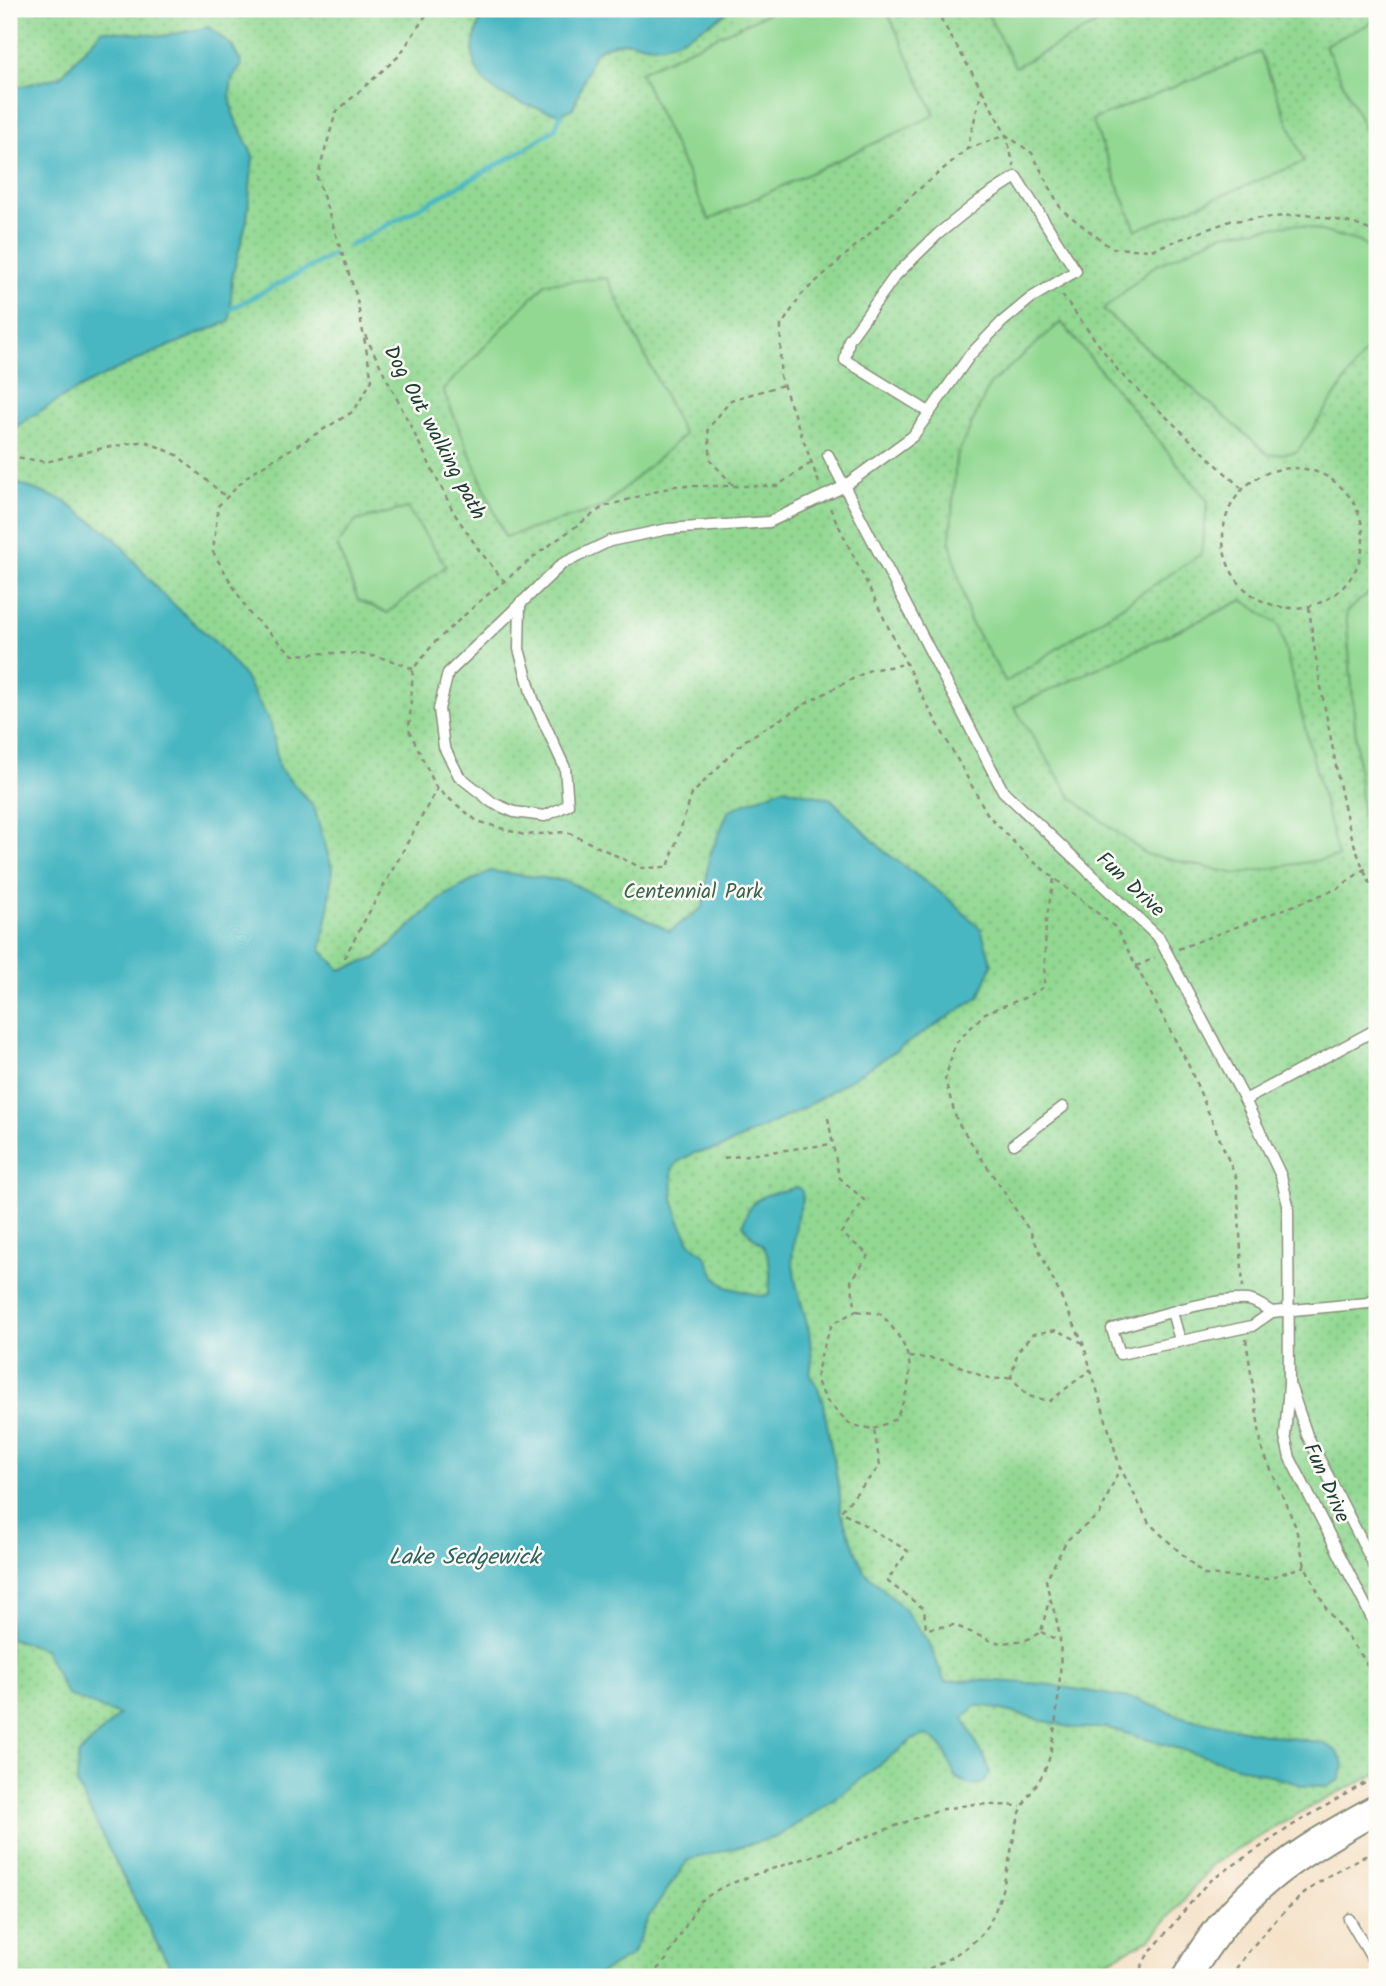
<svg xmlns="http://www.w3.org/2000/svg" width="1386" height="1986" viewBox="0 0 1386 1986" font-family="Kalam,sans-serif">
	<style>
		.park { fill: url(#park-dots); stroke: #588a63; stroke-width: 2 }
		.pitch { fill: #92d892; stroke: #588a63; stroke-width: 2 }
		.water { fill: #49b7c2; stroke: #347a7b; stroke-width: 2 }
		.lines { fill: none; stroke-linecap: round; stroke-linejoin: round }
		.stream { stroke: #49b7c2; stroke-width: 5 }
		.lane-casing { stroke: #8a8e7c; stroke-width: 13 }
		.secondary-casing { stroke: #8a8e7c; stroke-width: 32 }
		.path { stroke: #8a8e7c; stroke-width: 2.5; stroke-dasharray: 5 5; stroke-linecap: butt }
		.lane { stroke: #fff; stroke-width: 10 }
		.secondary { stroke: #fff; stroke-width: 28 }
		.labels { text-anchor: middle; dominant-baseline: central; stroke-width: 5; stroke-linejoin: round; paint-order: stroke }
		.street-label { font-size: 21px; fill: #1f3d34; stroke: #fdfcf7 }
		.park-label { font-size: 21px; fill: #3c644c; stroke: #fdfcf7 }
		.water-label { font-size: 23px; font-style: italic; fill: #2c625f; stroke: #fdfcf7 }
	</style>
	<defs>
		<pattern id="park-dots" width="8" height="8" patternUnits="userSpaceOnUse" patternTransform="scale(1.75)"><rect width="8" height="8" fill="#92d892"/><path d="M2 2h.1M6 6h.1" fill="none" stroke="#7dba7e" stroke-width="1.8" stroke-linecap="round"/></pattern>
	</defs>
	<rect width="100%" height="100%" fill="#fdfcf7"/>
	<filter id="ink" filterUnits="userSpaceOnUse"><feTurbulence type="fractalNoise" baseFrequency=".0143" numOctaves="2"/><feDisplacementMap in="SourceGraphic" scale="14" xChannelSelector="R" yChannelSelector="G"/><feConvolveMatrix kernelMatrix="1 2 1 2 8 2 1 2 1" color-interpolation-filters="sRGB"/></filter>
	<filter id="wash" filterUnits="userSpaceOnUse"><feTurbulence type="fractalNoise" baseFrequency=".00686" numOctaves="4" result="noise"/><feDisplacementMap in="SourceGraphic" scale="28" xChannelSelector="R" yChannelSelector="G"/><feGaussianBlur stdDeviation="1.57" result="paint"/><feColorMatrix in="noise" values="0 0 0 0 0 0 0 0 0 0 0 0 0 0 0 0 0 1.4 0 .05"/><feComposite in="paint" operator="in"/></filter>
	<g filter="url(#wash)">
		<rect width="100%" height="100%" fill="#f4dfc3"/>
		<path class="park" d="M9,9H1377V1774L1308,1808L1213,1864L1151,1939L1074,1977H9Z"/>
		<g class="pitch">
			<path d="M777,9H886L935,115L709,220L640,72Z"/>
			<path d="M985,9H1125L1015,67Z"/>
			<path d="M1377,20V155L1325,45Z"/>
			<path d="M1260,52L1304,162L1136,230L1092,120Z"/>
			<path d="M1295,224L1357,241L1377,252V334L1297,452L1269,455L1103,310L1153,267L1222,234Z"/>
			<path d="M607,278L684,435L603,507L505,537L443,390L546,283Z"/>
			<path d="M1061,322L1208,501L1201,554L1006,682L970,621L950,542L956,458L990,384Z"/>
			<path d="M407,508L446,566L387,613L358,600L337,545L356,521Z"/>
			<path d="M1377,586V823L1363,826L1346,612Z"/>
			<path d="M1243,600L1279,625L1338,857L1236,874L1146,854L1072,798L1014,707Z"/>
		</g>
		<g class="water">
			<path d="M483,9H730L724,15C703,26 678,46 653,46C647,46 642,44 636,43C625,40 602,45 594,54L573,108L561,114C528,105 473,96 473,52C473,38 480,22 483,9Z"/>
			<path d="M209,27L232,46L242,65L232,79L230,94L233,114L253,156L247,220L232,277L230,321C151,353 79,382 9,432V89L60,77L102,30L163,36Z"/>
			<path d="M9,480L62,500L114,537L160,592L217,644L244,676L271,724L279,768L314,807L332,868L328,913L321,950L340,970L376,958L442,897L490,871L567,881L670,931L703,907L709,857L729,810L783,788L831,799L885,852L949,899L981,929L992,965L979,997L880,1061L804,1108L721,1148L694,1153L678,1162L672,1170L673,1198L679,1219L689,1242L706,1256L715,1276L726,1287L762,1296L769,1294C770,1278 773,1259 762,1245C755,1238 748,1234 743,1225C751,1191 770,1195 798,1187L802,1192L803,1200L797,1216L792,1258L796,1284L809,1331L812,1360L810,1375L818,1388L823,1403L840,1495V1511L864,1571L904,1609L929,1643L945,1682L976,1680L1044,1684L1135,1699L1186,1718L1258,1733L1323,1743L1335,1750L1342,1759L1344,1766L1339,1780L1327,1786H1305L1108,1728H1073L986,1706H975L964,1717C970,1737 985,1753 990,1773L982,1784L970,1785L955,1777C948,1758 945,1744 926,1735L912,1740L835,1799L777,1837L688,1860L648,1918L632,1955L594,1977H177L157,1944L77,1785L78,1755L119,1715L67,1695L44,1649L9,1638Z"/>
		</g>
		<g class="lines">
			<g class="stream">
				<path d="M349,246L515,155L555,129L561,114"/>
				<path d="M225,312L333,255"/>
			</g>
		</g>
	</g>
	<g filter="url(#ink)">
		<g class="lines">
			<g class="lane-casing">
				<g id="lane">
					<path d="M828,455L1003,791L1159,938L1245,1100L1281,1176L1288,1205L1289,1385L1285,1436L1290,1458L1377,1628"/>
					<path d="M520,603L519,649L533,699L565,768L568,805L545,816L514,812L493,803L459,776L444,747L439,709L448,673L562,564L610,541L668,529L769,522L843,487L913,436L970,355L1002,322L1031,298L1076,271L1016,177L979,201L938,234L895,276L849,340L845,360L929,412"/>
					<path d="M1245,1100L1377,1029"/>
					<path d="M1014,1144L1063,1107"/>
					<path d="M1172,1312L1180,1340"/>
					<path d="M1272,1312C1265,1308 1256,1301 1248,1300C1206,1298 1152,1318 1112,1329L1120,1354L1252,1326L1272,1312L1368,1303L1377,1299"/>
					<path d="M1291,1388L1307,1435L1377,1571"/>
					<path d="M1349,1919L1377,1967"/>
				</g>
			</g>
			<g class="secondary-casing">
				<path id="secondary" d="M1187,1977C1234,1893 1294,1854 1377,1809"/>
			</g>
			<g class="path">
				<path d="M982,90L1006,135L1032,153L1061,209L1111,248L1151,250L1230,221L1306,214L1352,223L1377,233"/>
				<path d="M967,149L1006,135L1014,166"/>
				<path d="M1062,295L1119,372L1241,488"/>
				<path d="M365,335L454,513L479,550L504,581"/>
				<path d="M9,456L46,462L103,448L145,441L177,455L226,497"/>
				<path d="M811,463L777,486H675L603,507L540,552L480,601L435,642L413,669L409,730L437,789L477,821L524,835L567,832L642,868L668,867L692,794L744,741L812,700L870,670L906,664"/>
				<circle cx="1293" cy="538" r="70"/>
				<path d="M819,483L780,376L781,326L802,294L917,191L967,149L982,90L935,9"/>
				<path d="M733,485L711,461L708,429L731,400L783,385"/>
				<path d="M830,508L919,690L988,815L1028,857L1116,928L1188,1064L1237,1180L1243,1287"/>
				<path d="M1309,607C1314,652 1322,695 1331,739C1342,798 1348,843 1377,897"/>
				<path d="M413,669C374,650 334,652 293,655L249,613L213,552L218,506L251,473L354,411L372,380L356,295L317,178L336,112L399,56L430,9"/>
				<path d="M1054,879L1046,921L1044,987L1024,998L985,1013L955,1044L945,1080L957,1121L1031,1233L1083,1343L1120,1467L1149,1523L1204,1575L1265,1579L1305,1566"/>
				<path d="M1178,949L1337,889L1363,870L1377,864"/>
				<path d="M344,958L437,789"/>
				<path d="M1136,966L1155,958"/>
				<path d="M828,1118L839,1177L864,1200L841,1233L869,1255L851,1281L856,1311L832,1324L821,1355L816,1379L826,1400L851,1425L874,1429L880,1466L841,1511L908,1551L887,1581L924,1609L926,1629L954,1625L991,1641L1002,1643L1026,1640L1041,1632L1049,1600"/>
				<path d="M724,1158L832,1144"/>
				<path d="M857,1311L881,1314C915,1352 917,1372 896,1419L874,1429"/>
				<path d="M1246,1339L1262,1449L1295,1525L1305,1566L1327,1610L1364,1659L1377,1684"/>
				<path d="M1083,1343L1057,1330L1033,1334L1018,1351L1011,1377L1028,1396L1050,1401L1091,1369"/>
				<path d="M909,1357C920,1358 932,1358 942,1360C967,1365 984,1385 1010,1377"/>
				<path d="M1041,1632L1059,1641"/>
				<path d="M650,1977L666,1960L700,1901L722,1887L756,1874L834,1849L938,1810L974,1804L1021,1806"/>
				<path d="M911,1977C935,1966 960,1955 980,1936C1003,1913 1010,1848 1019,1816C1025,1795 1043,1781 1049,1759C1056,1730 1064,1660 1059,1632C1056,1614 1049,1598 1046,1580L1067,1540L1100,1514L1120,1467"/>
				<path d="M1136,1977L1147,1956L1207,1883L1293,1825L1377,1776"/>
				<path d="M1230,1977C1270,1920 1312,1877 1377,1851"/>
			</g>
			<use href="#lane" class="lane"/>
			<use href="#secondary" class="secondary"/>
		</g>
	</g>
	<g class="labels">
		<g class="street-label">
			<text transform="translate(434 433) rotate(62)">Dog Out walking path</text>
			<text transform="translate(1130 885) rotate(43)">Fun Drive</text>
			<text transform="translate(1326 1483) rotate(66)">Fun Drive</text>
		</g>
		<g class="park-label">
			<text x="693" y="892">Centennial Park</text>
		</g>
		<g class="water-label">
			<text x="464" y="1558">Lake Sedgewick</text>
		</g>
	</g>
	<rect width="1386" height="1986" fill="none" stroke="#fdfcf7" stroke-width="35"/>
</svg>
